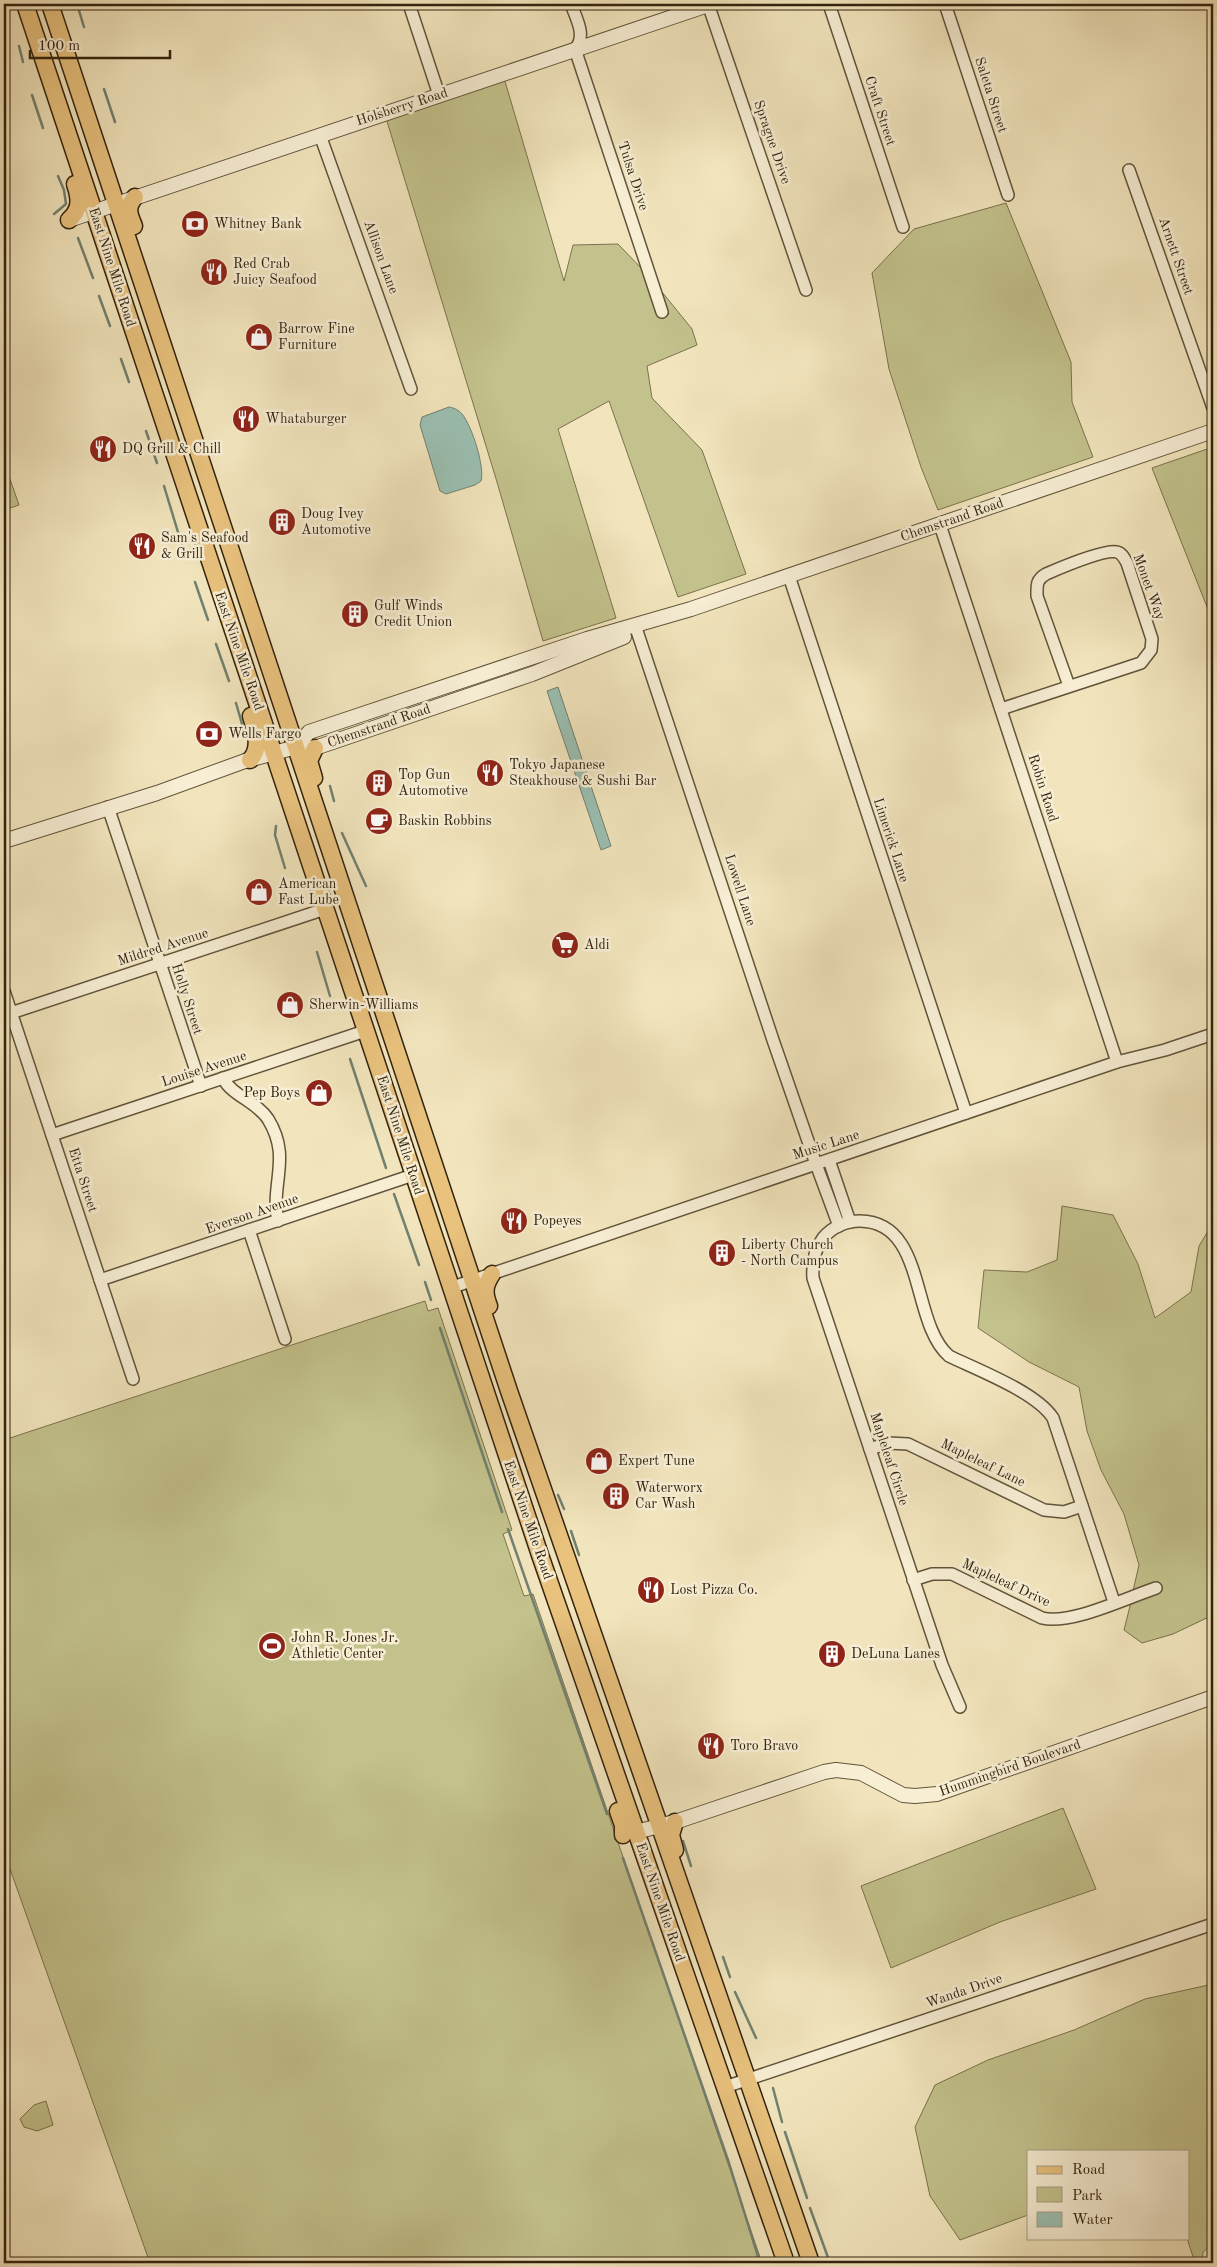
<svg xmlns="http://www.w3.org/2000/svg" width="1217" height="2267" viewBox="0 0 1217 2267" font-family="'Old Standard TT',serif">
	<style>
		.green { fill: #c3c28c; stroke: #7a724d }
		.water { fill: #9bbfb2; stroke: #718170 }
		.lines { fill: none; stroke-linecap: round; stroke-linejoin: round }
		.stream { stroke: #718170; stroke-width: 2.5 }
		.minor-casing { stroke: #62543a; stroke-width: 14 }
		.tertiary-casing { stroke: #62543a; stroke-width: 16 }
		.primary-casing { stroke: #32230e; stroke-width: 19 }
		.minor { stroke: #f7eed4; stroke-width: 11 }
		.tertiary { stroke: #f7eed4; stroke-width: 14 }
		.primary { stroke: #e9c27e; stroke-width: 16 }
		.labels { text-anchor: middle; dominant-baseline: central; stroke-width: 5; stroke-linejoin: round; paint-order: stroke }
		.street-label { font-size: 14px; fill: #32230e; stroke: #f7eed4 }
		.poi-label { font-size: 14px; fill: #32230e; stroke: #f7eed4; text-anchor: start }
	</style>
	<rect width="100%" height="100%" fill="#f2e5bd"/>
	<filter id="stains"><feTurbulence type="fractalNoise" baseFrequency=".004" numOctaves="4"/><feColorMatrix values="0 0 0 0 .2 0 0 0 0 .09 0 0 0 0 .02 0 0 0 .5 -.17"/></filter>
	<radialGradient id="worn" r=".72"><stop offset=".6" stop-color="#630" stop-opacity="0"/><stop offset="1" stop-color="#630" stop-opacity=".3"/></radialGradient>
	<g class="green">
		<path d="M504,78L564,281L573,245L618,244L643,270L659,318L669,314L662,292L692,329L697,345L647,366L652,398L702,450L746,574L678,597L609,401L558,429L616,618L543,641L497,482L386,118Z"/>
		<path d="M1006,203L1071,362L1072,402L1093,457L938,510L921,467L889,369L872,273L914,229Z"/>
		<path d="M1213,447V622L1152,468Z"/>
		<path d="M4,462L19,505L4,510Z"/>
		<path d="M1062,1206L1113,1215L1138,1264L1155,1318L1191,1292L1199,1246L1213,1223V1615L1173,1634L1142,1643L1124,1630L1131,1602L1162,1590L1159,1582L1133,1591L1139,1565L1124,1514L1101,1470L1087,1431L1079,1387L1029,1362L978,1328L984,1270L1027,1272L1057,1260Z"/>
		<path d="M425,1301L428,1311L438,1308L512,1530L503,1534L524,1596L533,1594L762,2263H150L4,1852V1440Z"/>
		<path d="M1063,1808L1096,1889L1000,1922L891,1968L861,1886Z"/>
		<path d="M1213,1984V2243L1203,2252L1202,2263H1195L1187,2238L1188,2151H1028V2215L960,2240L930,2196L915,2127L935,2085L988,2060L1074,2030L1145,1999Z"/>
		<path d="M46,2101L53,2125L37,2131L24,2127L20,2119L34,2105Z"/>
	</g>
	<g class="water">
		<path d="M449,407C454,408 459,410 462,414C472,426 485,467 481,481L475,485L446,494L440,491L420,425L422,417Z"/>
		<path d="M558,687L611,846L601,850L547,691Z"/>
	</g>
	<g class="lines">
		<g class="stream">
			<path d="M5,4L7,9"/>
			<path d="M77,4L84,27"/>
			<path d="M19,46L23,62"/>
			<path d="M104,89L115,122"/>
			<path d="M32,95L43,128"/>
			<path d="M54,214L66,204L64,190L58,176"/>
			<path d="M78,238L93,278"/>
			<path d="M99,296L110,326"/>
			<path d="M121,359L129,382"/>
			<path d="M146,431L157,463"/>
			<path d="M164,486L184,552"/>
			<path d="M195,582L208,620"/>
			<path d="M216,644L229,681"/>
			<path d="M236,703L246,738"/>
			<path d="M330,786L334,801"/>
			<path d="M276,826L275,835L285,868"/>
			<path d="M342,833L366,886"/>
			<path d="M317,952L330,996"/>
			<path d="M350,1059L386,1168"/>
			<path d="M394,1194L419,1265"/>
			<path d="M425,1282L431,1300"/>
			<path d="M440,1328L502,1512"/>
			<path d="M558,1495L564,1509"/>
			<path d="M508,1529L607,1814"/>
			<path d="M571,1531L579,1555"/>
			<path d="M683,1841L691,1866"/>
			<path d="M623,1858L729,2163L760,2263"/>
			<path d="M723,1957L730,1977"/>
			<path d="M735,1992L756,2038"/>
			<path d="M773,2088L782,2122"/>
			<path d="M785,2132L807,2198"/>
			<path d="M810,2208L830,2263"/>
		</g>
		<g class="minor-casing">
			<g id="minor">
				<path d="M409,4L439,95"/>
				<path d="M571,4C576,18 587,36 575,49L662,312"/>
				<path d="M708,4L806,290"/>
				<path d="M829,4L903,227"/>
				<path d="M945,4L1008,195"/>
				<path d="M320,135L411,389"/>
				<path d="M1129,170L1213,408"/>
				<path d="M940,525L1117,1062"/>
				<path d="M789,576L966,1113"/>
				<path d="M635,625L773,1040L816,1164L839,1226"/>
				<path d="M1001,709L1141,663L1151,650L1152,639L1127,563C1124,558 1122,553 1117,552C1104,549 1060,568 1046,574C1036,580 1037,585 1037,596L1069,686"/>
				<path d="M108,807L201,1086"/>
				<path d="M4,991L133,1379"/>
				<path d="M11,1013L325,909"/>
				<path d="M223,1078C232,1096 256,1101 268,1119C292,1158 270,1183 278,1221"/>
				<path d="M52,1135L365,1031"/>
				<path d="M829,1160L850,1222"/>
				<path d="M249,1230L285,1339"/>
				<path d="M100,1280L413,1175"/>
				<path d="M450,1288L1117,1062L1165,1050L1213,1034"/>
				<path d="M870,1449L888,1443L908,1444L1044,1510L1064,1512L1082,1506"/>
				<path d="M913,1580L932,1574H952L1042,1618C1071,1625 1126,1598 1156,1588"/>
				<path d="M960,1707L942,1665L813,1278C812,1263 814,1250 823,1238C832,1227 846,1221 860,1221C927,1222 910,1322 949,1356C978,1370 1036,1392 1053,1418L1114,1602"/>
				<path d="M725,2087L1213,1924"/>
			</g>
		</g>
		<g class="tertiary-casing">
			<g id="tertiary">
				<path d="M69,220L711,4"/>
				<path d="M296,747L309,732L587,639L691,609L1213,431"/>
				<path d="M4,841L157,793L245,761L296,747L315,748L532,674L624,637"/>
				<path d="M636,1832L678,1821L824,1772L836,1770L861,1773L903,1795L915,1796L937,1794L1213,1697"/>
			</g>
		</g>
		<g class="primary-casing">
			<g id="primary">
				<path d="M25,4L540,1555L786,2263"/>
				<path d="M50,4L509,1391L811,2263"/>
				<path d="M69,220C81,209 80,199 75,184"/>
				<path d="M134,226C129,214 126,208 135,197"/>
				<path d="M250,760C262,748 255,730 251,716"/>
				<path d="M314,778L309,761L315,748"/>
				<path d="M489,1306C484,1293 484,1286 492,1274"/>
				<path d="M618,1811L623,1825V1835"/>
				<path d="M675,1822L671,1835L675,1850"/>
			</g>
		</g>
		<use href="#minor" class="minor"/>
		<use href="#tertiary" class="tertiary"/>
		<use href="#primary" class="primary"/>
	</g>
	<defs>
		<g id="bank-disc" transform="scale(1.4375)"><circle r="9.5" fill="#8f2418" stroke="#f7eed4"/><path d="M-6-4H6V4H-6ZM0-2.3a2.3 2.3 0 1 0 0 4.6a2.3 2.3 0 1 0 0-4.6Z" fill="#fff"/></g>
		<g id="restaurant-disc" transform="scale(1.4375)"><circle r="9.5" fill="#8f2418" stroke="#f7eed4"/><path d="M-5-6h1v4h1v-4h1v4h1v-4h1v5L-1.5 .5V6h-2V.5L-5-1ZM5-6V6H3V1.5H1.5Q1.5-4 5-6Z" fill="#fff"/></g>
		<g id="shop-disc" transform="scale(1.4375)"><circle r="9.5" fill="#8f2418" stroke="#f7eed4"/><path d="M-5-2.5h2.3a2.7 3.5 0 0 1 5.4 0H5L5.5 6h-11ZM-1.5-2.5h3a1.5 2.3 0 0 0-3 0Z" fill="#fff"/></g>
		<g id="building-disc" transform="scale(1.4375)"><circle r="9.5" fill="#8f2418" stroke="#f7eed4"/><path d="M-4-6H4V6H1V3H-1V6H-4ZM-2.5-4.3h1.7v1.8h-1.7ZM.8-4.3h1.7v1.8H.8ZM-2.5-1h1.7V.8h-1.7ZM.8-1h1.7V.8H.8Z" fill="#fff"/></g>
		<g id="cafe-disc" transform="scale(1.4375)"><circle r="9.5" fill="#8f2418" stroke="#f7eed4"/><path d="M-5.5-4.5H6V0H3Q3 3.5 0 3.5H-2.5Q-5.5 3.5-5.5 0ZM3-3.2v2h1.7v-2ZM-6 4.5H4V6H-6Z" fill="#fff"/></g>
		<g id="supermarket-disc" transform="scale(1.4375)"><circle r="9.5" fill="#8f2418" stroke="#f7eed4"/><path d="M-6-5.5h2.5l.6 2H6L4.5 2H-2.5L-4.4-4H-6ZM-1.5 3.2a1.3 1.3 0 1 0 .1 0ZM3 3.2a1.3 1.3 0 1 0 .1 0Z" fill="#fff"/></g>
		<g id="stadium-disc" transform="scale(1.4375)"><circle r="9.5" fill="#8f2418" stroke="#f7eed4"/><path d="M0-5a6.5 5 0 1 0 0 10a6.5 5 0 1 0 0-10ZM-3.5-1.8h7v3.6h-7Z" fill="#fff"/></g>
	</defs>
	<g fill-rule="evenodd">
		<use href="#bank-disc" x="195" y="224"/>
		<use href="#restaurant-disc" x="214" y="272"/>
		<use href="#shop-disc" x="259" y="337"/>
		<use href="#restaurant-disc" x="246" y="419"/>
		<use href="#restaurant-disc" x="103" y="449"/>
		<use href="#building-disc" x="282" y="522"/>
		<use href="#restaurant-disc" x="142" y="546"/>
		<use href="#building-disc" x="355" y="614"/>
		<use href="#bank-disc" x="209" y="734"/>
		<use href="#restaurant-disc" x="490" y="773"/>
		<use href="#building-disc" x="379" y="783"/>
		<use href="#cafe-disc" x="379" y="821"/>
		<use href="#shop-disc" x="259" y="892"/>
		<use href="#supermarket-disc" x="565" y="945"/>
		<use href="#shop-disc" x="290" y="1005"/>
		<use href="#shop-disc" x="319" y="1093"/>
		<use href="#restaurant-disc" x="514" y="1221"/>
		<use href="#building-disc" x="722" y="1253"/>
		<use href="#shop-disc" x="599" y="1461"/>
		<use href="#building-disc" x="616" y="1496"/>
		<use href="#restaurant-disc" x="651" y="1590"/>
		<use href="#stadium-disc" x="272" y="1646"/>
		<use href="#building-disc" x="832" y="1654"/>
		<use href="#restaurant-disc" x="711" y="1746"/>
	</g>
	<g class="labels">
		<g class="street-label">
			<text transform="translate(991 95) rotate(72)">Saleta Street</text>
			<text transform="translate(402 107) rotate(-18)">Holsberry Road</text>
			<text transform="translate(880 111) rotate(72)">Craft Street</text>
			<text transform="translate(772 142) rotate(71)">Sprague Drive</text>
			<text transform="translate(633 176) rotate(72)">Tulsa Drive</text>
			<text transform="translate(1176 256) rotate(71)">Arnett Street</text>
			<text transform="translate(381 257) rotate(70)">Allison Lane</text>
			<text transform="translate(112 267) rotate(72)">East Nine Mile Road</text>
			<text transform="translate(952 520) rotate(-19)">Chemstrand Road</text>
			<text transform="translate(1149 587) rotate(70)">Monet Way</text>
			<text transform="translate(239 651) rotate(71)">East Nine Mile Road</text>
			<text transform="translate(379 726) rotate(-19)">Chemstrand Road</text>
			<text transform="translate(1043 788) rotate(72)">Robin Road</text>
			<text transform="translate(891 840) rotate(72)">Limerick Lane</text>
			<text transform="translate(740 890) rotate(72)">Lowell Lane</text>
			<text transform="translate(163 947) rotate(-18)">Mildred Avenue</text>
			<text transform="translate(187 999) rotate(72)">Holly Street</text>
			<text transform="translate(204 1069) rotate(-18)">Louise Avenue</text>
			<text transform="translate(400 1135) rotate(72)">East Nine Mile Road</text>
			<text transform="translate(826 1145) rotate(-18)">Music Lane</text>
			<text transform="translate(83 1180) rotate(72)">Etta Street</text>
			<text transform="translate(252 1214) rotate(-19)">Everson Avenue</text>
			<text transform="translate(889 1459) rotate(72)">Mapleleaf Circle</text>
			<text transform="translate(983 1463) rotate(26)">Mapleleaf Lane</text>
			<text transform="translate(528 1520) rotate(71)">East Nine Mile Road</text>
			<text transform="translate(1006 1583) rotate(25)">Mapleleaf Drive</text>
			<text transform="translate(1010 1768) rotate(-19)">Hummingbird Boulevard</text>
			<text transform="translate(660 1902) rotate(71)">East Nine Mile Road</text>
			<text transform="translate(964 1991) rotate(-19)">Wanda Drive</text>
		</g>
		<g class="poi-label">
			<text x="214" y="224">Whitney Bank</text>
			<text x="233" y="264">Red Crab<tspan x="233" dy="16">Juicy Seafood</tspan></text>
			<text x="278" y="329">Barrow Fine<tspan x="278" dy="16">Furniture</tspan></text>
			<text x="265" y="419">Whataburger</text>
			<text x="122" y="449">DQ Grill &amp; Chill</text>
			<text x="301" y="514">Doug Ivey<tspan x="301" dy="16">Automotive</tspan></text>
			<text x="161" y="538">Sam's Seafood<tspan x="161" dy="16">&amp; Grill</tspan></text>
			<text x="374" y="606">Gulf Winds<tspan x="374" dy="16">Credit Union</tspan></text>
			<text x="228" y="734">Wells Fargo</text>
			<text x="509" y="765">Tokyo Japanese<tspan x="509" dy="16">Steakhouse &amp; Sushi Bar</tspan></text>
			<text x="398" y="775">Top Gun<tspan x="398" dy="16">Automotive</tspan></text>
			<text x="398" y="821">Baskin Robbins</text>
			<text x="278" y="884">American<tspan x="278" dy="16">Fast Lube</tspan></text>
			<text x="584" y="945">Aldi</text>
			<text x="309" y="1005">Sherwin-Williams</text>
			<text x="300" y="1093" text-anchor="end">Pep Boys</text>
			<text x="533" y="1221">Popeyes</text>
			<text x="741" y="1245">Liberty Church<tspan x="741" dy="16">- North Campus</tspan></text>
			<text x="618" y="1461">Expert Tune</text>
			<text x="635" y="1488">Waterworx<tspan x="635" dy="16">Car Wash</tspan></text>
			<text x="670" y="1590">Lost Pizza Co.</text>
			<text x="291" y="1638">John R. Jones Jr.<tspan x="291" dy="16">Athletic Center</tspan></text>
			<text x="851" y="1654">DeLuna Lanes</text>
			<text x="730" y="1746">Toro Bravo</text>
		</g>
	</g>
	<rect width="1217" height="2267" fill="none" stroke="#f2e5bd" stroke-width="20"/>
	<rect x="5" y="5" width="1207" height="2257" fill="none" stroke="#32230e" stroke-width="2.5"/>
	<rect x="10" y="10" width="1197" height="2247" fill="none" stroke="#32230e"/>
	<rect x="1027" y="2150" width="162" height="90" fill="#f7eed4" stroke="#a89d85"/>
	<rect x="1037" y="2166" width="25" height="8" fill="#e9c27e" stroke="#a89d85"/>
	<text x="1072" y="2174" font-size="15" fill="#32230e">Road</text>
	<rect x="1037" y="2187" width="25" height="15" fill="#c3c28c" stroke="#a89d85"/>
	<text x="1072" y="2200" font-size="15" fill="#32230e">Park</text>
	<rect x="1037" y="2212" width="25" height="15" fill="#9bbfb2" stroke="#a89d85"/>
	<text x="1072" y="2224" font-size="15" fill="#32230e">Water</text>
	<path d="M30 50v8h140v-8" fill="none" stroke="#32230e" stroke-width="2.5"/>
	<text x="38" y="50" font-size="15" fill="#32230e" stroke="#f7eed4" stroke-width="4" paint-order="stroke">100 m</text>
	<rect width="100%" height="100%" filter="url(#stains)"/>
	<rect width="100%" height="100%" fill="url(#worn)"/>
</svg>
